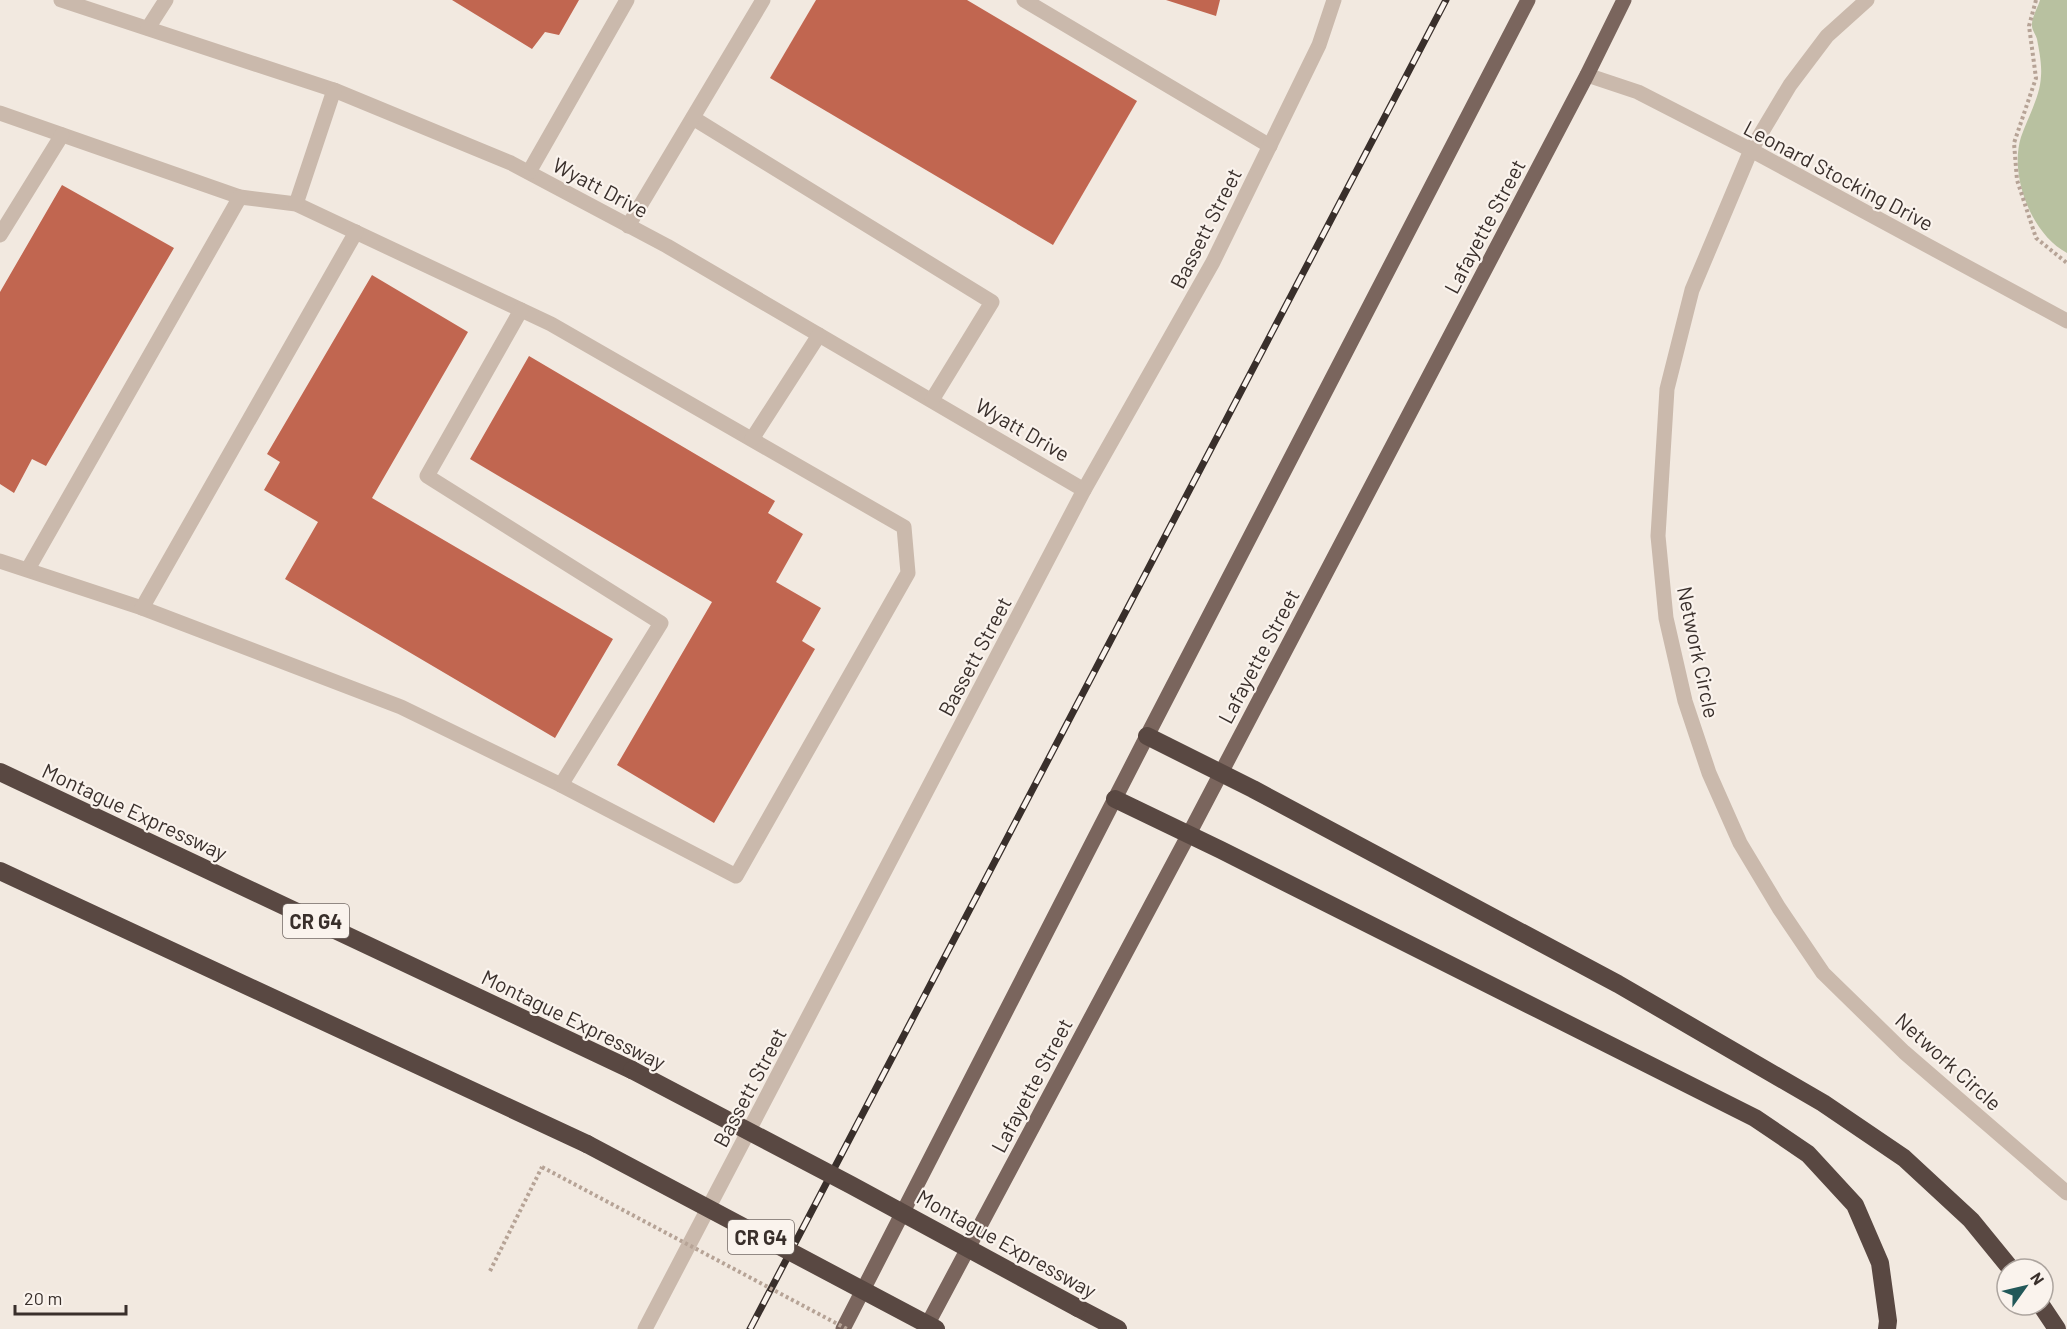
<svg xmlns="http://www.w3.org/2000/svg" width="2067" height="1329" viewBox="0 0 2067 1329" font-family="Barlow,sans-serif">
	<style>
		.green { fill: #b8c1a0 }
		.building { fill: #c16650 }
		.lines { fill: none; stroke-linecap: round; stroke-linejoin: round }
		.path { stroke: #b6a396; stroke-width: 4; stroke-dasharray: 3 3; stroke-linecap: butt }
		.minor { stroke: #cab9ac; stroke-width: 15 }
		.major { stroke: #7a655d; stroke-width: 15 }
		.highway { stroke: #594842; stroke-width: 18 }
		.rail-casing { stroke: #392f2b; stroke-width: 7 }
		.rail { stroke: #faf3ed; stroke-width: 4.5; stroke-dasharray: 14; stroke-linecap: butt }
		.path-bridge { stroke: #b6a396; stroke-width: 4; stroke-dasharray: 3 3; stroke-linecap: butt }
		.highway-bridge { stroke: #594842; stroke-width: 18 }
		.labels { text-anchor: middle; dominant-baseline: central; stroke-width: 4.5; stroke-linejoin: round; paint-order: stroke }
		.shield { fill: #faf3ed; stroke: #736a65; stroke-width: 1.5 }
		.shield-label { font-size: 20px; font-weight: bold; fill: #392f2b }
		.street-label { font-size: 21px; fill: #392f2b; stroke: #faf3ed }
	</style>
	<rect width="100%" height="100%" fill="#f2e9e0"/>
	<path class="green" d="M2040,0H2067V253C2031,234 2009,175 2021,137C2028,117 2040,97 2041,76C2042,64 2039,50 2037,39C2036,35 2032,30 2032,26C2031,19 2038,7 2040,0Z"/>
	<g class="building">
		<path d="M452,0H579L559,35L545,32L532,49Z"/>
		<path d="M816,0H967L1137,101L1053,245L770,78Z"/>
		<path d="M1166,0H1220L1216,16Z"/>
		<path d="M62,185L174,248L46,466L32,459L14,493L0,484V292Z"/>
		<path d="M372,275L468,332L372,498L613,639L555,738L285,579L318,522L264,490L280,462L267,454Z"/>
		<path d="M529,356L775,501L768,513L803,534L776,582L821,608L802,641L815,649L714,823L617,765L712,602L470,459Z"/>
	</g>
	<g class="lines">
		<g class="path">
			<path d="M2036,0L2029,26L2036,78L2014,143L2017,180L2036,238L2067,263"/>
			<path d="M490,1271L542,1167"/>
		</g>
		<g class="minor">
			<path d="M61,0L334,90L511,163L667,246L1084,490"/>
			<path d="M1024,0L1270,146"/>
			<path d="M1867,0L1827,36L1790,85L1751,150L1692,290L1667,389L1658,536L1666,618L1685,701L1709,773L1740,843L1779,908L1823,973L1904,1052L2067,1193"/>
			<path d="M148,28L166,0"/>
			<path d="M1587,75L1638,92L1751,150L2067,321"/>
			<path d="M0,113L240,197L296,204L551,324L904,527L908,573L736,876L561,785L401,707L142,608L0,561"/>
			<path d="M693,118L992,302L932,400"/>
			<path d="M529,172L627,0"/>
			<path d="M296,204L334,90"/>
			<path d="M628,226L763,0"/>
			<path d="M0,235L62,135"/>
			<path d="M521,310L427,476L661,623L561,785"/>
			<path d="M752,439L819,335"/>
			<path d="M28,569L240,197"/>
			<path d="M142,608L356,232"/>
			<path d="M645,1329L1084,490L1213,262L1319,45L1334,0"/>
		</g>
		<g class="major">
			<path d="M843,1329L1147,736L1528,0"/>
			<path d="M925,1329L1189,834L1587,75L1624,0"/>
		</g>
		<g class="highway">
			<path d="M1147,736L1253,789L1618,984L1823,1103L1904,1158L1971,1220L2011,1269"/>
			<path d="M0,772L632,1070"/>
			<path d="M1115,799L1221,850L1755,1118L1808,1154L1855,1205L1880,1263L1888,1321L1887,1329"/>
			<path d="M0,871L587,1144"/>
			<path d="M2041,1305L2057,1329"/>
			<path d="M1078,1308L1118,1329"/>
		</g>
		<g class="rail-casing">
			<path id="rail" d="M750,1329L1446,0"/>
		</g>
		<use href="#rail" class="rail"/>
		<path class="path-bridge" d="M542,1167L847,1329"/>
		<g class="highway-bridge">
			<path d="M632,1070L851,1185L1078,1308"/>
			<path d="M587,1144L936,1329"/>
		</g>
	</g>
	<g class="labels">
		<g class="shield">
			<rect x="283" y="904" width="66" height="34" rx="4.5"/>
			<rect x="728" y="1220" width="66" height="34" rx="4.5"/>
		</g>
		<g class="shield-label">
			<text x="316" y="921">CR G4</text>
			<text x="761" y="1237">CR G4</text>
		</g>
		<g class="street-label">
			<text transform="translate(1839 175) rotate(28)">Leonard Stocking Drive</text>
			<text transform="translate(601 187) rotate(28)">Wyatt Drive</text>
			<text transform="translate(1484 226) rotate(-62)">Lafayette Street</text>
			<text transform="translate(1205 228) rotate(-63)">Bassett Street</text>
			<text transform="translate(1023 429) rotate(30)">Wyatt Drive</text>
			<text transform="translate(1699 652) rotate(78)">Network Circle</text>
			<text transform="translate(974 656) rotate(-62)">Bassett Street</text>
			<text transform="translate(1258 656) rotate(-62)">Lafayette Street</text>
			<text transform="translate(135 811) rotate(25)">Montague Expressway</text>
			<text transform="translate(574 1019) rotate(26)">Montague Expressway</text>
			<text transform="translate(1949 1061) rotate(42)">Network Circle</text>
			<text transform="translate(1031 1085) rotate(-62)">Lafayette Street</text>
			<text transform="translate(749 1087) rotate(-62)">Bassett Street</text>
			<text transform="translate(1007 1243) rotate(29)">Montague Expressway</text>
		</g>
	</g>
	<g transform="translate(2025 1287) rotate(56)"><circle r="28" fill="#faf3ed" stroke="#ada59f" stroke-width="1.5"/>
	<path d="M0-4.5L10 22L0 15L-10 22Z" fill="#225859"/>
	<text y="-9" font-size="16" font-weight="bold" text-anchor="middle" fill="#392f2b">N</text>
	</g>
	<path d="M15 1305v9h111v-9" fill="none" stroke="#392f2b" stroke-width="3"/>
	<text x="24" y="1305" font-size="18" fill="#392f2b" stroke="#faf3ed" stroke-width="4.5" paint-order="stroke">20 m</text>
</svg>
